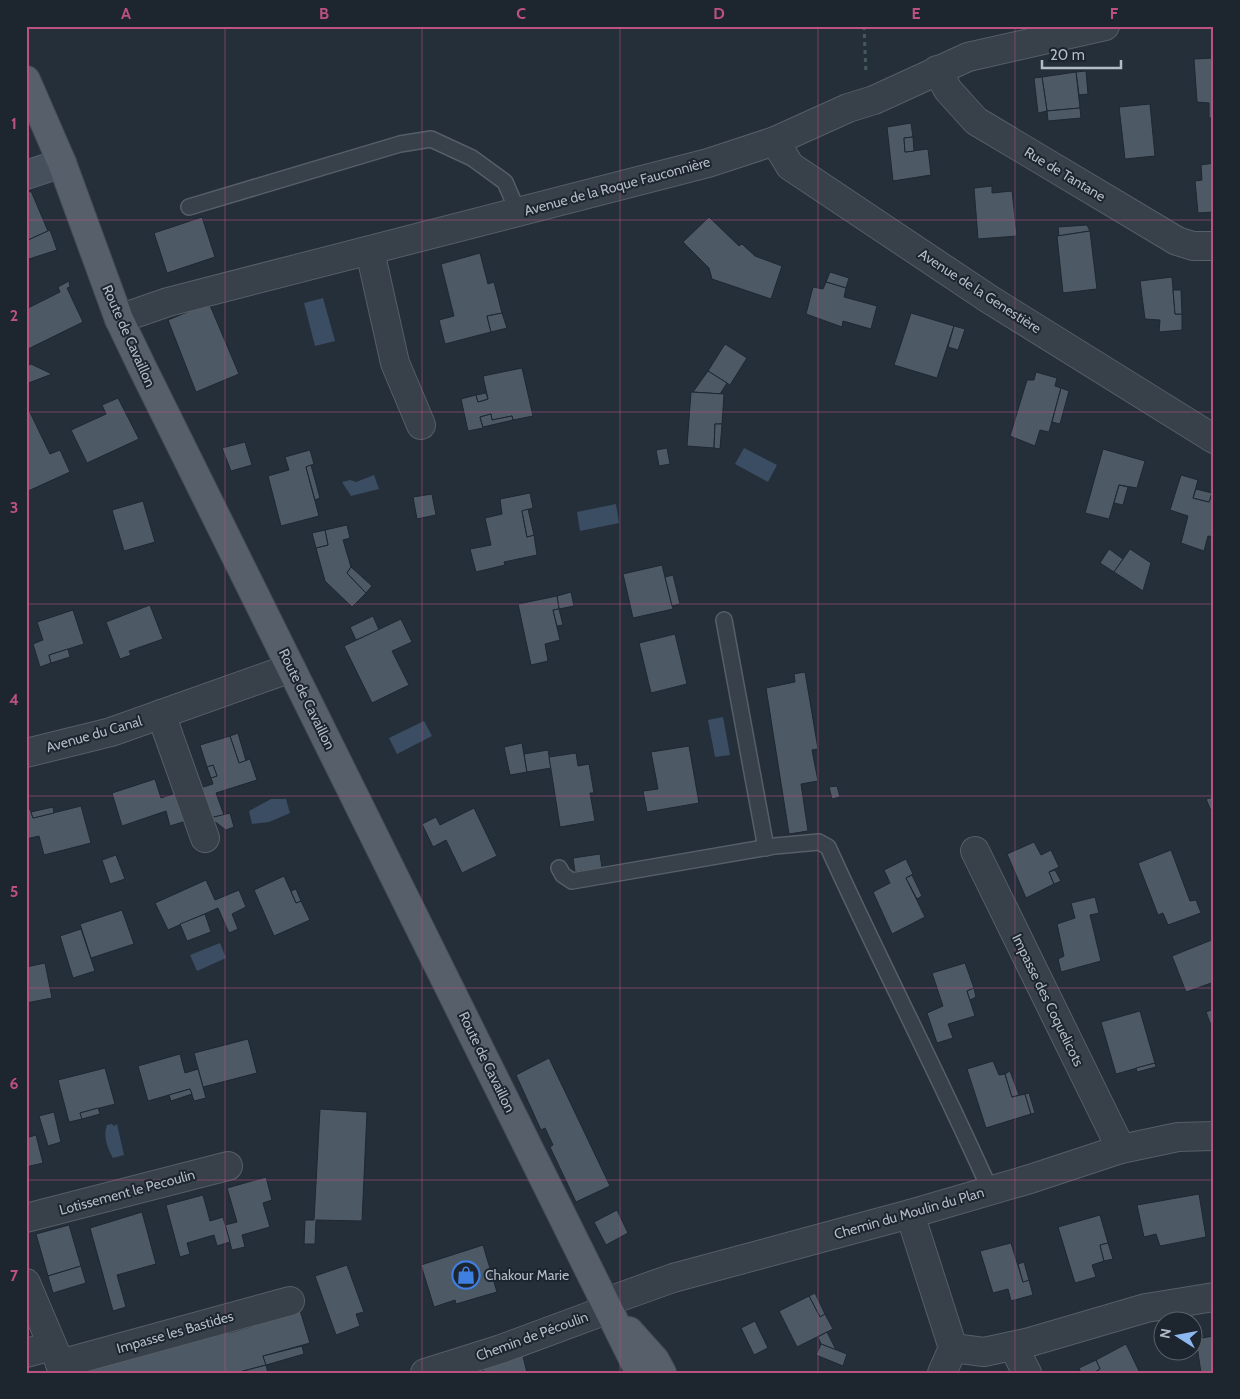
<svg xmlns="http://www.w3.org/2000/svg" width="1240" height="1399" viewBox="0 0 1240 1399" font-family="Cabin,sans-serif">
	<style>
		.water { fill: #3b4d62 }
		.building { fill: #4d5965; stroke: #1f2731 }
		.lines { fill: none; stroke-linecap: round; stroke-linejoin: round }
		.lane-casing { stroke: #565e68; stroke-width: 18 }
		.street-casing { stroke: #565e68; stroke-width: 30 }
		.secondary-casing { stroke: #565e68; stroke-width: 30 }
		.primary-casing { stroke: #444c56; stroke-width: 30 }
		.path { stroke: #46595a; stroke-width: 3; stroke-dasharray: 4 4; stroke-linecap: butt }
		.lane { stroke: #38404a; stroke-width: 15 }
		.street { stroke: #38404a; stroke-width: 28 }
		.secondary { stroke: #46505d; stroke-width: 28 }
		.primary { stroke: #565f6a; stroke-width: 28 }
		.grid { fill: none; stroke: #bd5180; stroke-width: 1; stroke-opacity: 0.55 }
		.labels { text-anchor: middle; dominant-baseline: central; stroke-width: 4; stroke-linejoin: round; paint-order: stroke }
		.street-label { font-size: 14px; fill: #b3bbc6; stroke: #1d252f }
		.poi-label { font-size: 14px; fill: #b3bbc6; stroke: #1d252f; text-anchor: start }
		.neatline { fill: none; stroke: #bd5180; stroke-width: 2 }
		.grid-label { font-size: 16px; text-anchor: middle; font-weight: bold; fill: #bd5180 }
	</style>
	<rect width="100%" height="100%" fill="#242f3a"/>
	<g class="water">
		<path d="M323,298L335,341L315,346L304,303Z"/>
		<path d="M744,448L777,465L768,482L735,464Z"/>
		<path d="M374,475L379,489L351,496L342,482L350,480L356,482Z"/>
		<path d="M616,504L619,523L580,531L577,512Z"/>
		<path d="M723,717L730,755L715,757L708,720Z"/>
		<path d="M424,721L432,736L397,754L389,738Z"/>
		<path d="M271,799H286L290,813L269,822L252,824L249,811Z"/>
		<path d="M220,943L226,958L197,971L190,955Z"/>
		<path d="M112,1124L114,1126L117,1124L124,1155L113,1158C107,1148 103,1135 107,1125Z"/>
	</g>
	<g class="building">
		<path d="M1214,58V118H1209V103L1197,102L1194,59Z"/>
		<path d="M1086,71L1088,94L1079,95L1076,72Z"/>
		<path d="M1076,72L1080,108L1047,111L1042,77Z"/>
		<path d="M1042,77L1047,111L1038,113L1034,78Z"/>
		<path d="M1150,104L1155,156L1125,159L1119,107Z"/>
		<path d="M1080,108L1081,118L1048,121L1047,111Z"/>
		<path d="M911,123L913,137L904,138L905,152L928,149L931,175L893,181L887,127Z"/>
		<path d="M913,137L914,151L905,152L904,138Z"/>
		<path d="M1214,163V212L1198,213L1195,181L1202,180L1201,165Z"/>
		<path d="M992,186V193L1012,191L1017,236L978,239L974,188Z"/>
		<path d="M31,191L48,231L26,241V194Z"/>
		<path d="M202,217L215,257L167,273L154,233Z"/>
		<path d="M709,217L739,246L742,244L755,256L782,266L771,299L712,279L709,268L683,242Z"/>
		<path d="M1087,225L1090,231L1059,236L1058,227Z"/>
		<path d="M50,230L57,250L26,260V241Z"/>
		<path d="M1090,231L1097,289L1063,293L1057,236Z"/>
		<path d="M480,253L488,284L494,282L502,313L487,316L491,332L445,344L439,320L454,316L441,264Z"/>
		<path d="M830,272L849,278L846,288L826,282Z"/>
		<path d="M1172,277L1175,314H1182V330L1159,332L1160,320L1145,319L1140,281Z"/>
		<path d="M69,281L70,287L67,288L83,322L26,350V309L60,292L58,287Z"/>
		<path d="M826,282L846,288L844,297L877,306L871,329L843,321L842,327L806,314L813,287L823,289Z"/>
		<path d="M1173,290H1181L1182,314H1175Z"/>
		<path d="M209,303L239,374L196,392L168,320Z"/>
		<path d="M502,313L507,328L491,332L487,316Z"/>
		<path d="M911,313L954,326L937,378L894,365Z"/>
		<path d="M954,326L965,329L958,350L948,347Z"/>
		<path d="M725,344L747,358L730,385L708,371Z"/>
		<path d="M31,364L52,374L26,384V366Z"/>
		<path d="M522,368L533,416L513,420L512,416L492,420L491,414L480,417L483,428L468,431L461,399L476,395L478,402L488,399L483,376Z"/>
		<path d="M708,371L727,383L720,394L693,392Z"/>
		<path d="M1036,372L1057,378L1055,386L1061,388L1049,432L1040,430L1035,446L1010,436L1027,380H1034Z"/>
		<path d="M1061,388L1069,391L1060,424L1052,422Z"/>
		<path d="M691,392L724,394L722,424H715L714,448L687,446Z"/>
		<path d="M486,393L488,399L478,402L476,395Z"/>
		<path d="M118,398L139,439L87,463L71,430L106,414L102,405Z"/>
		<path d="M26,404L50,454L60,450L70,472L26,492Z"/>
		<path d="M491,414L492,420L512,416L513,420L483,427L480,417Z"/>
		<path d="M715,424H722L720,449L714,448Z"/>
		<path d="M245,442L252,465L231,471L222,448Z"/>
		<path d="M667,448L670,464L659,466L656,450Z"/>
		<path d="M1103,449L1145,461L1137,488L1119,485L1109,519L1085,513Z"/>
		<path d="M310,450L314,464L306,467L319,516L281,526L268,476L289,470L285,457Z"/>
		<path d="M311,465L320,498L315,500L306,467Z"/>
		<path d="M1181,475L1198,480L1193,498L1209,502L1212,493L1214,494V537L1208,536L1204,551L1181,543L1188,516L1170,510Z"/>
		<path d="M1119,485L1128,487L1123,505L1114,503Z"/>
		<path d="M1196,489L1212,493L1209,502L1193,498Z"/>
		<path d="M530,493L533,508L522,511L527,537L534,535L537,555L504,562L505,565L476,572L470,549L491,545L485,518L502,514L500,499Z"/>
		<path d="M432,494L436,515L417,519L413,497Z"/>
		<path d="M143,501L155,542L124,551L112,510Z"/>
		<path d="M528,509L534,535L527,537L522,511Z"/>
		<path d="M347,525L350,538L343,540L351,567L347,573L366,593L352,607L325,581L316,548L328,545L325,530Z"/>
		<path d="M325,530L328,545L316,548L312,533Z"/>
		<path d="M1109,549L1123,559L1114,572L1100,563Z"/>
		<path d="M1130,549L1151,563L1143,591L1114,572Z"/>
		<path d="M662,565L673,609L633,618L623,574Z"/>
		<path d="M351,567L372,586L366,593L347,573Z"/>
		<path d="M673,575L680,604L672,606L665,577Z"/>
		<path d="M571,592L574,606L559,609L557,596Z"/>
		<path d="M557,596L559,609L553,610L560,640L545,644L548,661L531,665L518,604Z"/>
		<path d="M150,605L163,639L129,651L131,655L120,659L106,622Z"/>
		<path d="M559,609L563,625L557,626L553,610Z"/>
		<path d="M73,610L84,644L49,655L51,663L40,667L33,644L43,640L37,622Z"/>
		<path d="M373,616L379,630L356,640L350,627Z"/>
		<path d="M401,619L412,642L392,651L409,685L372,703L344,646Z"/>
		<path d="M675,634L687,684L651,693L639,643Z"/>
		<path d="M68,649L70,657L51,663L49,655Z"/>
		<path d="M805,672L818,749L812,750L818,781L801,784L808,831L789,834L766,688L795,682L794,674Z"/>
		<path d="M238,733L246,761L239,763L230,736Z"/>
		<path d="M230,736L239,763L250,759L257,780L216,793L224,815L210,818L200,788L213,784L211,778L217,776L213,765L207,767L200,745Z"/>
		<path d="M522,743L527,772L510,775L504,747Z"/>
		<path d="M689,746L699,803L647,812L643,791L658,789L651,752Z"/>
		<path d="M548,750L551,768L527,772L524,754Z"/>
		<path d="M576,753L578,766L589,764L594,793H590L595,821L560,827L549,757Z"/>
		<path d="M213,765L217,776L211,778L207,767Z"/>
		<path d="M155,779L161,798L176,793L186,821L170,826L166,811L122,826L112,793Z"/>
		<path d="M837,786L840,797L832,799L829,787Z"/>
		<path d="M1214,797V818L1206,799Z"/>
		<path d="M81,806L91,843L44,855L39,836L26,839V810L30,809L33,818Z"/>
		<path d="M53,807L54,813L33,818L31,812Z"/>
		<path d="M474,808L497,856L462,873L446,840L433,847L422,824L436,817L440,825Z"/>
		<path d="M230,813L234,827L226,830L210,818Z"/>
		<path d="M1034,842L1041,855L1051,850L1059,867L1049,872L1054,884L1026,898L1007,854Z"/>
		<path d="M1171,850L1190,901L1196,900L1201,913L1168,925L1163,913L1158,915L1138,863Z"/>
		<path d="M600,854L602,868L575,872L573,858Z"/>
		<path d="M116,855L125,879L110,884L102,860Z"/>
		<path d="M906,859L913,874L906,878L925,917L892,934L873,892L890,883L884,870Z"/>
		<path d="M1055,870L1061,881L1054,884L1049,872Z"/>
		<path d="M912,875L922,896L917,899L906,878Z"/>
		<path d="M284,876L296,903L301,901L310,920L274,936L254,890Z"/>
		<path d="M206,880L215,900L239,890L246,907L232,914L238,929L229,933L218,908L168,930L155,903Z"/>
		<path d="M296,889L301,901L296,903L291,891Z"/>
		<path d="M1095,897L1099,913L1090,915L1101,961L1061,972L1058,959L1064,956L1057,924L1075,918L1071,903Z"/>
		<path d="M122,910L134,944L91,958L80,924Z"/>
		<path d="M205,914L211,932L187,941L180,924Z"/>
		<path d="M81,929L95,971L73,978L60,936Z"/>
		<path d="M1214,939V982L1186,992L1172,956Z"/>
		<path d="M45,963L52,998L26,1003V967Z"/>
		<path d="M965,963L974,988L967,991L975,1016L948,1024L953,1038L937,1043L927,1013L943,1006L932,973Z"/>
		<path d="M974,988L976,997L970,1000L967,991Z"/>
		<path d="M1214,1009V1027L1212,1028L1206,1012Z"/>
		<path d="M1140,1011L1155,1063L1116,1074L1101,1022Z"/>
		<path d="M248,1039L257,1073L203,1087L194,1053Z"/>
		<path d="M180,1054L185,1073L198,1069L206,1098L194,1101L190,1089L148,1101L138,1066Z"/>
		<path d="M549,1058L610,1186L576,1202L550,1147L553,1145L545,1128L541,1130L516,1075Z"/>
		<path d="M993,1061L999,1075L1005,1074L1012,1097L1025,1094L1031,1114L986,1128L967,1069Z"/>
		<path d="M1155,1063L1156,1067L1137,1072L1136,1068Z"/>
		<path d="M105,1068L115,1104L80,1113L82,1119L69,1122L58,1080Z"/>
		<path d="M1010,1071L1019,1095L1012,1097L1005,1074Z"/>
		<path d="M190,1089L192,1094L171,1101L169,1095Z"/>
		<path d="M1029,1093L1035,1113L1031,1114L1025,1094Z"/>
		<path d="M98,1108L100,1114L82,1119L80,1113Z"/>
		<path d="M320,1109L367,1112L362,1221L316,1220L315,1244H304L305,1220H314Z"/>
		<path d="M54,1112L61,1142L48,1146L39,1116Z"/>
		<path d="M36,1135L43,1163L26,1167V1138Z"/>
		<path d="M266,1177L272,1200L263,1203L270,1227L242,1235L245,1247L232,1250L225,1225L237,1222L227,1188Z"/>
		<path d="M1199,1194L1206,1237L1160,1246L1156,1234L1144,1237L1137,1205Z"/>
		<path d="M203,1195L210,1221L223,1217L230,1242L217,1246L214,1235L187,1243L190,1254L180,1257L166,1205Z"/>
		<path d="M617,1210L628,1233L606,1245L594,1222Z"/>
		<path d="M142,1212L156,1264L117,1275L126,1307L113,1311L90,1228Z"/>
		<path d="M1100,1215L1108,1243L1100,1245L1104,1261L1092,1265L1096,1277L1075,1283L1058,1227Z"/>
		<path d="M69,1225L81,1266L48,1276L36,1234Z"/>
		<path d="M1011,1243L1023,1282L1029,1280L1033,1295L1011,1301L1008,1289L993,1293L980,1251Z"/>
		<path d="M1108,1243L1113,1259L1104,1261L1100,1245Z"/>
		<path d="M483,1245L497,1292L456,1304L455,1300L434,1307L421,1265Z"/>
		<path d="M1024,1262L1029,1280L1023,1282L1018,1264Z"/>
		<path d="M347,1265L364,1312L356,1314L360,1326L336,1335L315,1276Z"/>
		<path d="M81,1266L86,1283L53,1293L48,1276Z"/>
		<path d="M815,1293L825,1314L820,1317L809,1296Z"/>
		<path d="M809,1296L820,1317L825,1314L833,1329L797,1347L779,1311Z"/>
		<path d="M299,1307L310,1343L263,1356L266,1365L236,1373H92L90,1363L205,1339L203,1332L227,1326L229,1333L253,1326L251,1320Z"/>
		<path d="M755,1321L768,1348L754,1355L741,1328Z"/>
		<path d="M827,1332L836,1350L821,1344L818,1337Z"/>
		<path d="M1214,1336V1373H1201L1196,1339Z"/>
		<path d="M821,1344L847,1354L843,1366L816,1355Z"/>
		<path d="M1126,1344L1140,1373H1093L1100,1369L1096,1360Z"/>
		<path d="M302,1346L304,1354L266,1365L263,1356Z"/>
		<path d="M523,1356L527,1373H484L483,1367Z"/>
		<path d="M1096,1360L1100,1369L1093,1373H1081L1079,1368Z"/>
		<path d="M266,1365L268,1373H236Z"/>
	</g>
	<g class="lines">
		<g class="lane-casing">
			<g id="lane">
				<path d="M189,207L400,144L431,139L472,158L505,182L518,212"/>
				<path d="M724,620L766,848"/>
				<path d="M559,868L563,875L572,881L775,846L819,842L828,847C880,962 939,1075 990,1190"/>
			</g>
		</g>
		<g class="street-casing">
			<g id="street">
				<path d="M937,70L948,90L976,121L1177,241L1193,246H1214"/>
				<path d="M775,141L790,166L989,299L1214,439"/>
				<path d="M370,251L395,363L421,425"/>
				<path d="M119,319L168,302L708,163L775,141L848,108L874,100L968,57L1105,26"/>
				<path d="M161,714L205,838"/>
				<path d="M26,753L111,732L291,668"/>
				<path d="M975,851L1121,1149"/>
				<path d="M910,1214L953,1348L984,1352L1030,1342L1146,1308L1214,1297"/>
				<path d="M26,1218L228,1166"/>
				<path d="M26,1283L64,1373"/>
				<path d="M606,1302L673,1278L910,1214L1030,1179L1121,1149L1178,1137L1214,1136"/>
				<path d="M1013,1346L1027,1373"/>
				<path d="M26,1353L52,1346"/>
				<path d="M60,1364L290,1301"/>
				<path d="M425,1373L501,1349L609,1309"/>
				<path d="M942,1373L953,1348"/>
			</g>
		</g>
		<g class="secondary-casing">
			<path id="secondary" d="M26,175L62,163"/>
		</g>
		<g class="primary-casing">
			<g id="primary">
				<path d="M26,80L62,163L119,319L142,367L640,1373"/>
				<path d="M629,1331L655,1360L662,1373"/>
			</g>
		</g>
		<path class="path" d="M864,26L866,74"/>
		<use href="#lane" class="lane"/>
		<use href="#street" class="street"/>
		<use href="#secondary" class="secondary"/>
		<use href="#primary" class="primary"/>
	</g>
	<path class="grid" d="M225,26V1373M422,26V1373M620,26V1373M818,26V1373M1015,26V1373M26,220H1214M26,412H1214M26,604H1214M26,796H1214M26,988H1214M26,1180H1214"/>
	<defs>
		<g id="shop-ring" transform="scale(1.4375)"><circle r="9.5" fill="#1d252f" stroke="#3f7fe0" stroke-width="1.5"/><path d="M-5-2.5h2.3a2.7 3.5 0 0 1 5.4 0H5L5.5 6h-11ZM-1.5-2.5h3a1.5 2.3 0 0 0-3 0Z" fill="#3f7fe0"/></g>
	</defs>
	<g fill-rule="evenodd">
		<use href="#shop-ring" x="466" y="1275"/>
	</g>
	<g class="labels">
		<g class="street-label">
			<text transform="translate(1065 174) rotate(31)">Rue de Tantane</text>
			<text transform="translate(617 186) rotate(-15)">Avenue de la Roque Fauconnière</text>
			<text transform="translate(980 291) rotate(33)">Avenue de la Genestière</text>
			<text transform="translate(129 336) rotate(66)">Route de Cavaillon</text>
			<text transform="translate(307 699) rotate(64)">Route de Cavaillon</text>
			<text transform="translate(94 734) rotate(-16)">Avenue du Canal</text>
			<text transform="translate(1048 1000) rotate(64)">Impasse des Coquelicots</text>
			<text transform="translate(487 1062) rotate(64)">Route de Cavaillon</text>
			<text transform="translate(127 1192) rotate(-15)">Lotissement le Pecoulin</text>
			<text transform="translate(909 1213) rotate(-16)">Chemin du Moulin du Plan</text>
			<text transform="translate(175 1332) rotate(-16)">Impasse les Bastides</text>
			<text transform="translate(532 1336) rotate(-20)">Chemin de Pécoulin</text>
		</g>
		<g class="poi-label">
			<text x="485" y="1275">Chakour Marie</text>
		</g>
	</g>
	<rect width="1240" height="1399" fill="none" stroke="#1d252f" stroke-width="55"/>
	<g transform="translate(1178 1336) rotate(281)"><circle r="24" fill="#1d252f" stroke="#59616b"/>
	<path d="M0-4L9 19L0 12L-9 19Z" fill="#8eb9f0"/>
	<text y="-8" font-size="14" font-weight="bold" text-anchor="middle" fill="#b3bbc6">N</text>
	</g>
	<path d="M1042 60v8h79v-8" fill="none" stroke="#b3bbc6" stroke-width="2.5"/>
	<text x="1050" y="60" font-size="15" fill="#b3bbc6" stroke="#1d252f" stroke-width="4" paint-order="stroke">20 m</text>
	<rect x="28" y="28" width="1184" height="1344" class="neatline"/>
	<g class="grid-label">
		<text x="126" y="19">A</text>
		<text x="324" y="19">B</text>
		<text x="521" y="19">C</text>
		<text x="719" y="19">D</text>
		<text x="916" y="19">E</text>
		<text x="1114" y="19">F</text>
		<text x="14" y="129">1</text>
		<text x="14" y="321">2</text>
		<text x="14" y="513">3</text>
		<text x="14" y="705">4</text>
		<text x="14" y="897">5</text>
		<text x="14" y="1089">6</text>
		<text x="14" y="1281">7</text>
	</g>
</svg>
